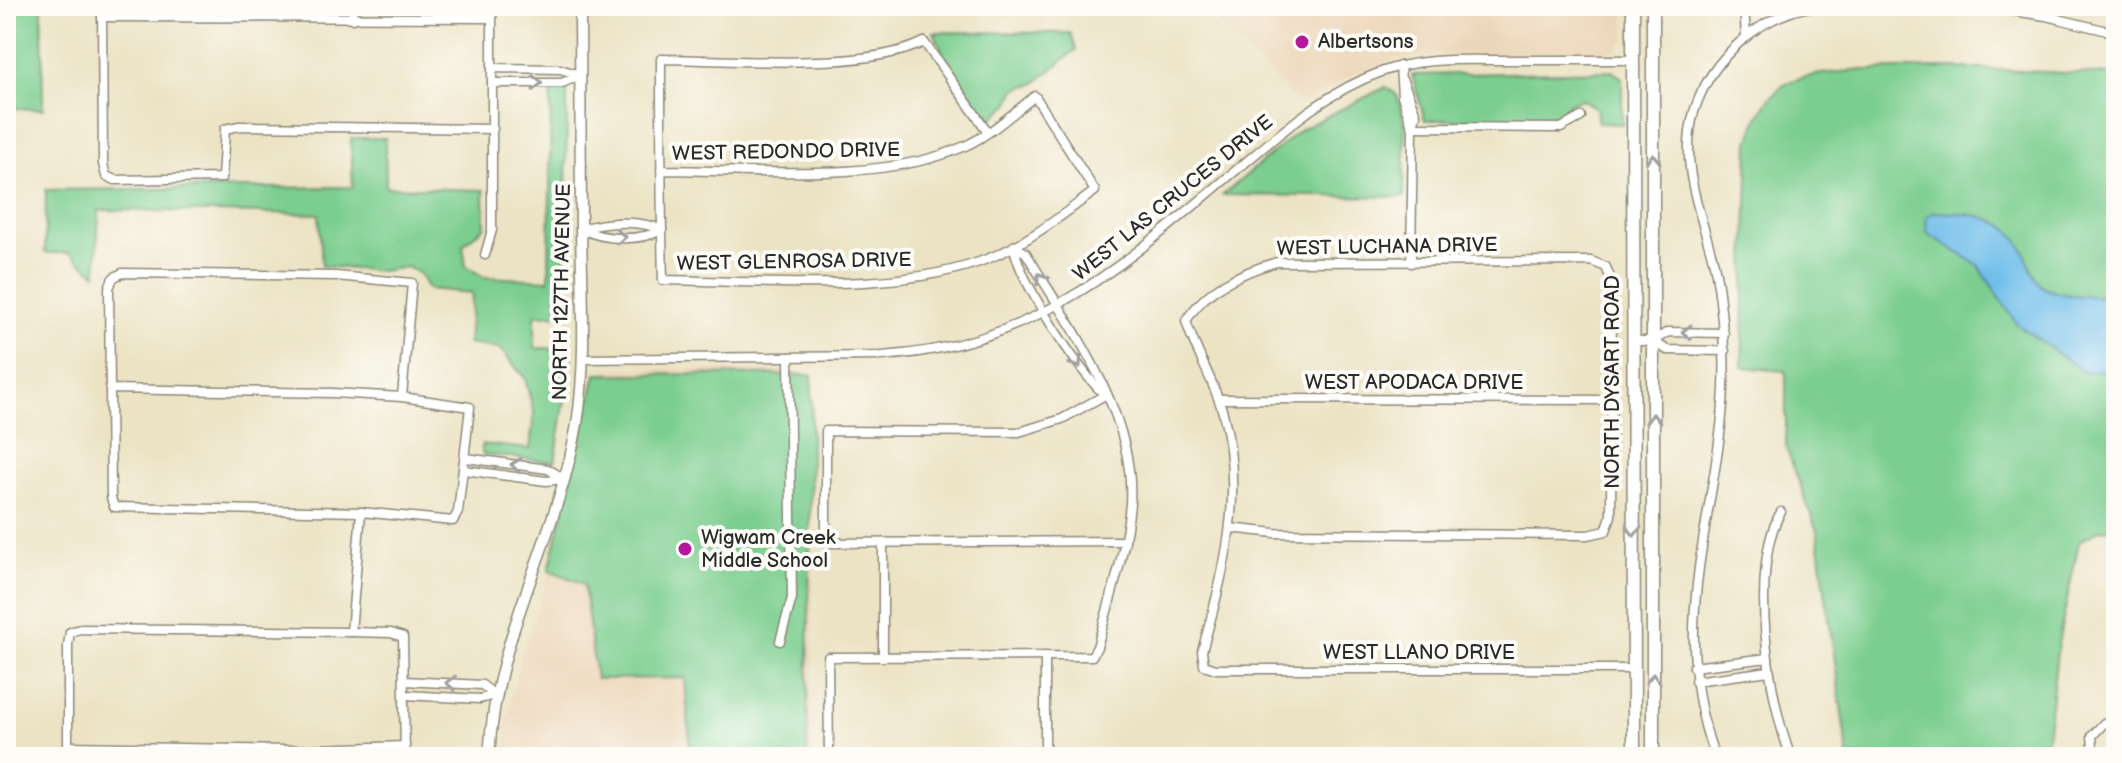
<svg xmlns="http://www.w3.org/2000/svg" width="2122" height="763" viewBox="0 0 2122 763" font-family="'Balsamiq Sans',sans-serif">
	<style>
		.built { fill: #ecd7ba }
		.green { fill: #7cce8f; stroke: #547c5d; stroke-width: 2 }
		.water { fill: #70beea; stroke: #4e748a; stroke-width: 2 }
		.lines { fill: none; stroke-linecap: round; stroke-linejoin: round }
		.minor-casing { stroke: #8c8778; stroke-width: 11 }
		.tertiary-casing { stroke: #8c8778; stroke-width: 13 }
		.primary-casing { stroke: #8c8778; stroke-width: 15 }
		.minor { stroke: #fff; stroke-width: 8 }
		.tertiary { stroke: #fff; stroke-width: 10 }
		.primary { stroke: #fff; stroke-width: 12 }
		.oneway { stroke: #a0a0a0 }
		.poi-dot { fill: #b5179e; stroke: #fdfcf7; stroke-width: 3 }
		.labels { text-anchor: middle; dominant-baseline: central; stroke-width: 8; stroke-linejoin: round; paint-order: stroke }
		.poi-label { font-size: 20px; fill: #2b2b2b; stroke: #fdfcf7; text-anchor: start }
		.street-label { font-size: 20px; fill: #2b2b2b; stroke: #fdfcf7 }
	</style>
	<rect width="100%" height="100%" fill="#fdfcf7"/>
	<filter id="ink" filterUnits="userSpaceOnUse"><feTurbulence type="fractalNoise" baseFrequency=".0125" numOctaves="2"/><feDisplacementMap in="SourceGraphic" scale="16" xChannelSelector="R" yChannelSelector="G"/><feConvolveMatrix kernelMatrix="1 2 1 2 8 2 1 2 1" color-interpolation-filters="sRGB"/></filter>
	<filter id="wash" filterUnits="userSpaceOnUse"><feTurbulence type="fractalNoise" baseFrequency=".006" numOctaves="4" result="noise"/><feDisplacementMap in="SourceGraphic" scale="32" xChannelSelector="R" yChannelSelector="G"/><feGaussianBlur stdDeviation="1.8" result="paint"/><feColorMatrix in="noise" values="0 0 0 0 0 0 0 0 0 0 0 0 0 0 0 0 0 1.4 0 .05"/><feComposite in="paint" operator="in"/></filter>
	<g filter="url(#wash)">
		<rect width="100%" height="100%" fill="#ece3c4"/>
		<g class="built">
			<path d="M1201,6H1625V41L1613,52L1432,54L1389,61L1348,77L1300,105Z"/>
			<path d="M607,369H779L812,375L814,757H504L506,722L519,661L570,514L595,385Z"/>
		</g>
		<g class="green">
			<path d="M6,6H42L43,109L6,108Z"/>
			<path d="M934,32L1071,33L1076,50L1034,84L1016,89L1009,104L989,121L946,60Z"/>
			<path d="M1955,68L2116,75V527L2099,530L2079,542L2058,644L2045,757H1848L1817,531L1786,447V371L1742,367L1749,142C1755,120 1765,99 1784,85C1808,67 1921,69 1955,68Z"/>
			<path d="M1613,71L1622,78V124L1598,123L1596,108L1581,99L1568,104L1562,115L1553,120H1425L1412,75Z"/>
			<path d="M1386,87L1397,95L1405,124L1404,197L1223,195L1301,129Z"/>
			<path d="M567,90L565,314L535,315V348L565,349L572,354L555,462L482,454V444L530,449L534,413L525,378L500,349L468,344L472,293L428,289L419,273L407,267L381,271L322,266L319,214L99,210L96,274L70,253H45L46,190L353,187L351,138H385L386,187L484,190L485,226L463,245L466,266L484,277L549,280L551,91Z"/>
			<path d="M596,374L812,375L807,757H691L685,678L596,679L584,584L549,570Z"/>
		</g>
		<path class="water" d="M1934,212C1974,214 2012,214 2027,258C2032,270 2034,283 2047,289C2065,298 2096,296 2116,296L2115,360L2104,370L2085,373L2017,324L1978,265L1927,233L1926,217Z"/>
	</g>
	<g filter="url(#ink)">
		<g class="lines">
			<g class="minor-casing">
				<g id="minor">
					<path d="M102,6L103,164L106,176L115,180L222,178L225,129L239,126L493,129"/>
					<path d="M352,6L353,19"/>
					<path d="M1744,6L1746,37"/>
					<path d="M1978,6L2046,16L2116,33"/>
					<path d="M102,17L492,18"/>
					<path d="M1400,66L1402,96L1412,126"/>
					<path d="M492,68L560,69L580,75"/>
					<path d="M1403,81L1416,114L1413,127L1411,263"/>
					<path d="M492,83H562L581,75"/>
					<path d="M1413,127L1561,128L1581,117"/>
					<path d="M661,170C753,170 882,184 965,146C990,135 1013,113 1035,96L1095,191C1062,215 1030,241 992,257C903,295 761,281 663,280C661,206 661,133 661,59C731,59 865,72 924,42L988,132"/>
					<path d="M581,229C604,240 638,242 662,230"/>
					<path d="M581,229C606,222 639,219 662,230"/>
					<path d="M1014,246C1018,279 1078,371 1104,394"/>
					<path d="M485,255L492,230V6"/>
					<path d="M1633,341H1653L1668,332L1724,333"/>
					<path d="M1653,341L1667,350L1725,351"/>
					<path d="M582,359L881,356C1041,346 1129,259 1246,162C1289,126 1327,92 1381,72C1421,57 1464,60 1506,60C1548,60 1591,60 1633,60"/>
					<path d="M110,389L333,393L402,397L470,407L458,512L453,521L361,512L114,507L111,498L109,288L113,278L122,273L336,276L412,283L402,397"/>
					<path d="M1105,395L1062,419L1019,432L826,431V543L1125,541"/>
					<path d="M1219,399L1610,400"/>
					<path d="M466,458L548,469L564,479"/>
					<path d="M464,470L546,481L564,479"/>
					<path d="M1781,512C1749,565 1768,700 1791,757"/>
					<path d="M1230,528L1275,533L1588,535L1606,531L1611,516L1612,283L1606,267L1591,261L1277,262C1242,272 1206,288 1186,321C1196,353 1214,381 1223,413C1245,494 1224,573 1202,651L1204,665L1216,669H1634"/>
					<path d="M883,543V657"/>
					<path d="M351,632L361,512"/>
					<path d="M780,641L792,598L789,357"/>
					<path d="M1045,656V757"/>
					<path d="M1693,667L1768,658"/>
					<path d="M405,681L482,685L495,695"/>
					<path d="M1695,681L1769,671"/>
					<path d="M405,695L480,699L495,695"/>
					<path d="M68,746L287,750L405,746"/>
					<path d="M68,757V645L70,632L80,629L351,632L391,633L403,637L405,757"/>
					<path d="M829,757L828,657L1092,656L1097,647C1110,599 1126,552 1130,503C1136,414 1070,326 1026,253L1014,246"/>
					<path d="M1715,757C1658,604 1736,483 1723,332C1721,308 1719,283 1713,260C1700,210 1679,165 1694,112C1710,59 1760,14 1815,6"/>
					<path d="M2094,757L2092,736L2104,723L2116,722"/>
				</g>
			</g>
			<g class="tertiary-casing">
				<path id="tertiary" d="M489,757C495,632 557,541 577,424C587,360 582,295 581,230C580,156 581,81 580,6"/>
			</g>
			<g class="primary-casing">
				<g id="primary">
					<path d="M1633,6L1634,757"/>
					<path d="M1653,6V757"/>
				</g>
			</g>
			<use href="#minor" class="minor"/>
			<use href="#tertiary" class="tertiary"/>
			<use href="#primary" class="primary"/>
		</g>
		<defs><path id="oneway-chevron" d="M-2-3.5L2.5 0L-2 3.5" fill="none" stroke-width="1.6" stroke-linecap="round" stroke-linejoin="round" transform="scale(2)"/></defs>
		<g class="oneway">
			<use href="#oneway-chevron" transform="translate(537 83)"/>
			<use href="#oneway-chevron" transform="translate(1653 159) rotate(-90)"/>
			<use href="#oneway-chevron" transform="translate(621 237) rotate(1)"/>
			<use href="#oneway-chevron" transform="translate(1041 278) rotate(-121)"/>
			<use href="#oneway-chevron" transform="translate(1687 332) rotate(-179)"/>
			<use href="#oneway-chevron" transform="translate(1077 363) rotate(57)"/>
			<use href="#oneway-chevron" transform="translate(1653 419) rotate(-90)"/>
			<use href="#oneway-chevron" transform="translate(516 465) rotate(-172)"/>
			<use href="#oneway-chevron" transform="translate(1634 531) rotate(90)"/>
			<use href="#oneway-chevron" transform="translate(1653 679) rotate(-90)"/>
			<use href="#oneway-chevron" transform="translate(451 683) rotate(-177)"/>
		</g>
	</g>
	<g class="poi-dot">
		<circle cx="1302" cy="42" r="8"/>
		<circle cx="685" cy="549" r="8"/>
	</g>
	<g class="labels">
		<g class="poi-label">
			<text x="1318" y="42">Albertsons</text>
			<text x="701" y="538">Wigwam Creek<tspan x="701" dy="23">Middle School</tspan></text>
		</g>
		<g class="street-label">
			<text transform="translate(786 152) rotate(-1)">WEST REDONDO DRIVE</text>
			<text transform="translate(1173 198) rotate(-39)">WEST LAS CRUCES DRIVE</text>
			<text transform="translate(1387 247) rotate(-1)">WEST LUCHANA DRIVE</text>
			<text transform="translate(794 262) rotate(-1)">WEST GLENROSA DRIVE</text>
			<text transform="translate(562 292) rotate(-89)">NORTH 127TH AVENUE</text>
			<text transform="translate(1613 382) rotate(-90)">NORTH DYSART ROAD</text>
			<text x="1414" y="383">WEST APODACA DRIVE</text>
			<text x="1419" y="653">WEST LLANO DRIVE</text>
		</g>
	</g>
	<rect width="2122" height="763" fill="none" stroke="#fdfcf7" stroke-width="32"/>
</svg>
